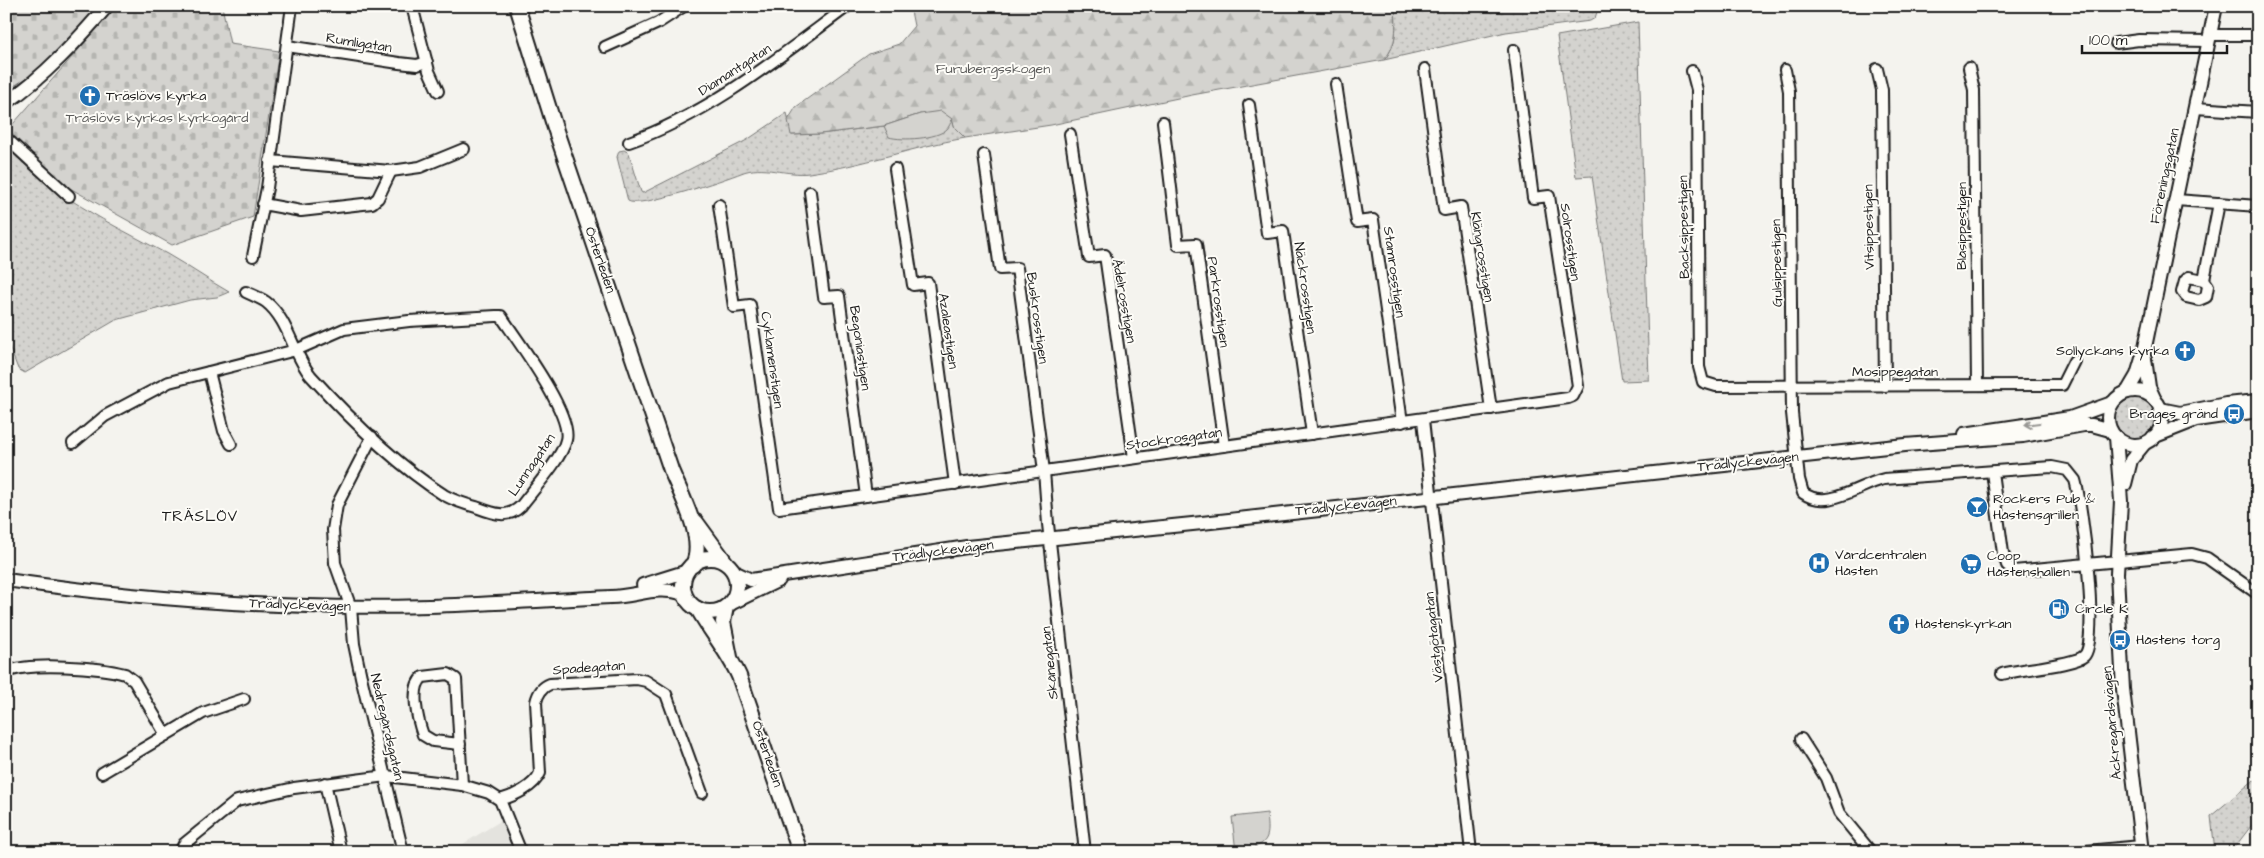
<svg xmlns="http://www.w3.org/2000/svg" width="2264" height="858" viewBox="0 0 2264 858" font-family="'Architects Daughter',sans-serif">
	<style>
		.built { fill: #e4e3de }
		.grass { fill: url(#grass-dots); stroke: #787876 }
		.forest { fill: url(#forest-firs); stroke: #787876 }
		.cemetery { fill: url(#cemetery-stones); stroke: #787876 }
		.park { fill: #d4d3cf; stroke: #787876 }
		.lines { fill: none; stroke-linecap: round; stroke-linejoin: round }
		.minor-casing { stroke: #1c1c1c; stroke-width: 14 }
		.tertiary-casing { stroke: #1c1c1c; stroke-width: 16 }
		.secondary-casing { stroke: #1c1c1c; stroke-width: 18 }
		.minor { stroke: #fdfcf7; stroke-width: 10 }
		.tertiary { stroke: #fdfcf7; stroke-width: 12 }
		.secondary { stroke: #fdfcf7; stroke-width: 14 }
		.oneway { stroke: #989794 }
		.labels { text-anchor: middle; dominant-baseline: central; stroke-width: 4; stroke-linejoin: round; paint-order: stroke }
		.street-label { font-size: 14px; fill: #1c1c1c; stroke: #fdfcf7 }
		.park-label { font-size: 14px; fill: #5c5c5b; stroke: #fdfcf7 }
		.poi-label { font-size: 14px; fill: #1c1c1c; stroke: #fdfcf7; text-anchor: start }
		.neighbourhood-label { font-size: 15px; letter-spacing: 1px; fill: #1c1c1c; stroke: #fdfcf7 }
	</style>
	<defs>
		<pattern id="grass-dots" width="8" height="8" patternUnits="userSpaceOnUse" patternTransform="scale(1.25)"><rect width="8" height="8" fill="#d4d3cf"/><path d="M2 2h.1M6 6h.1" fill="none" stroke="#b5b5b1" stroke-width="1.8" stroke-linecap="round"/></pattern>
		<pattern id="forest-firs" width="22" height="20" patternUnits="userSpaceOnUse" patternTransform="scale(1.25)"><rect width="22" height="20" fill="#d4d3cf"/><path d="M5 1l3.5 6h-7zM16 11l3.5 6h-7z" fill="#b5b5b1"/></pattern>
		<pattern id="cemetery-stones" width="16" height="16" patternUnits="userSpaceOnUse" patternTransform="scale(1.25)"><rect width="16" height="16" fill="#d4d3cf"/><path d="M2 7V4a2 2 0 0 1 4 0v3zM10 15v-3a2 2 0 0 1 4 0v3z" fill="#b5b5b1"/></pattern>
	</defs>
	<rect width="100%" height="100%" fill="#f4f3ee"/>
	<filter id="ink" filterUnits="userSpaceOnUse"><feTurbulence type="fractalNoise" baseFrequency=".02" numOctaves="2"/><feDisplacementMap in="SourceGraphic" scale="10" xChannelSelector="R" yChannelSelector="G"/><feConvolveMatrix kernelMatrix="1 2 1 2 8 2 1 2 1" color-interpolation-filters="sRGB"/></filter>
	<g filter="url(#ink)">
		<path class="built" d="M502,820L514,852H450Z"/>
		<g class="grass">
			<path d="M1395,6H1599L1595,18L1590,21L1506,32L1384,60C1398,43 1396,28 1395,6Z"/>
			<path d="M1638,22L1649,380L1622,381L1592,176L1576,177L1557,36Z"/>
			<path d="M787,113L792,135L820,134L884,126L920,114L952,119L955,128L965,138C912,147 862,166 809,173C788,176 762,164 741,173C726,179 639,209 628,201L617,157L619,151L624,150L629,153L641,192L643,193L747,140Z"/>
			<path d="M6,146C51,195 109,223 167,254C188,266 208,280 229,292L217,297L190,300L116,320L25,373L18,369L6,338Z"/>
			<circle cx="2135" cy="419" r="21"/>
			<path d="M2254,780L2258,783V817L2231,852H2215L2211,816Z"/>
		</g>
		<path class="forest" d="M910,6H1395C1396,28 1398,43 1384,60L1192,95L1051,125L965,138L955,128L952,119L920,114L884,126L820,134L791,135L788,120L796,107L869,54L899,44L914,26Z"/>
		<g class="cemetery">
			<path d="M6,6H92L96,9L55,55L38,71L6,91Z"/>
			<path d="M117,6H222L230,44L279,51L253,217L172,245L66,186L6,132Z"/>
		</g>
		<g class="park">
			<path d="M941,111L952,119C951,122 949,127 947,129C937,139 902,141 889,137L884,126L920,114Z"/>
			<path d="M1267,813C1268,828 1272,842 1254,847L1255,852H1236L1232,817Z"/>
		</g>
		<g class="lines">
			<g class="minor-casing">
				<g id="minor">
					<path d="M412,6L429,71L438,91"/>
					<path d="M2210,35H2258"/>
					<path d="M2116,43L2139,40L2209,41"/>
					<path d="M287,46L399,63L417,65L427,62"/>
					<path d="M605,47L658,23L684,6"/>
					<path d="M1969,68L1974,90L1977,385"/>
					<path d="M1425,69L1444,210L1461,207L1491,409"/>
					<path d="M1877,69L1882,90L1885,386"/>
					<path d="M1785,70L1789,91L1792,413L1799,479L1803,493C1828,511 1858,485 1884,479L2052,467L2067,470L2075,480C2082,503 2100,643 2084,656C2074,665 2020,669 2002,674"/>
					<path d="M1692,71L1697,90L1699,367L1703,382L1716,386L2062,385L2074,361"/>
					<path d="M1336,84L1357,222L1373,220L1402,422"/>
					<path d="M1249,105L1267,233L1283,231L1312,434"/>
					<path d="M2195,108L2258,112"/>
					<path d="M1163,122L1178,245L1196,244L1224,446"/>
					<path d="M1070,134L1089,257L1105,255L1134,458"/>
					<path d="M6,138L69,196"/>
					<path d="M629,142C711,113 779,57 848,6"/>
					<path d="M984,155L1000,269L1017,268L1044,471L1048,524L1085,852"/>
					<path d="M270,161L391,171L420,167L464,149"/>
					<path d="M895,169L913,285L928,283L955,484"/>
					<path d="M810,192L824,297L839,296L866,496"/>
					<path d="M2176,200L2258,206"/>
					<path d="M263,204L301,211L372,203L378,198L391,171"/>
					<path d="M719,205L734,307L750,305L779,508L1568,398L1573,396L1578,386L1549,196L1533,198L1514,50"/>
					<path d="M253,256L267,188L292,6"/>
					<path d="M2204,280L2189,277L2185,281L2182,292L2186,297L2199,300L2206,297L2208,286L2204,280L2219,203"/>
					<path d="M209,372L224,431L231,444"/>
					<path d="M1423,420L1471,852"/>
					<path d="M372,437L337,505L333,530L335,563L351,608L354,644L361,677L403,852"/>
					<path d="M73,443L105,416L169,382L296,350L344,329L409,321L496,316H501C517,340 573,414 566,440C562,458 533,490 521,506C507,520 492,513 476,507C465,504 453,500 444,495C395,464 350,419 311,376C293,355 289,320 266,302C260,298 252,295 246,292"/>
					<path d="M1992,472L2003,553L2007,565L2014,571L2192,554L2207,558L2258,594"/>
					<path d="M6,672C31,662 99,667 125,674L134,681L166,735"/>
					<path d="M1801,739L1826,778L1839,813L1871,852"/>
					<path d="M460,744L433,741L423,735C418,721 409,687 423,677L448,674L456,679L462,785"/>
					<path d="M102,773L203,713L244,699"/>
					<path d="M325,783L341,852"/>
					<path d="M500,800C514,796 534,787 540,773L536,702C538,693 542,687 550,684L637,679L646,681L666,694L702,793"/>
					<path d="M180,852L184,844L237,801L294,788L386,776L462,785L489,793L500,800L521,852"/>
					<path d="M2076,852L2141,846"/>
				</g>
			</g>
			<g class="tertiary-casing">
				<g id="tertiary">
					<path d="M6,103C45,76 76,42 107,6"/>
					<path d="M2145,359L2149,387L2155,400"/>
					<circle cx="2135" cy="418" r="27"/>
					<path d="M2127,392L2137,375L2144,352L2216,6"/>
					<path d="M2160,409L2180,413L2226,404L2258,401"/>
					<path d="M1964,434L2070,418L2112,403"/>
					<path d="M2116,437L2121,501L2117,574L2123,689L2142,852"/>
					<path d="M2153,437L2196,420L2258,411"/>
					<path d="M2125,484L2131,460L2145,443"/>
					<path d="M734,572L751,580L967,547L1202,523L1905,445L2023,436L2084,425H2092L2110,430"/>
					<path d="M6,580C146,600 288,610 429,606C490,604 550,600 611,597C639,596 656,585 685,594"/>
					<path d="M643,585L688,571"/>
					<path d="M730,604L779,580"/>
				</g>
			</g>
			<g class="secondary-casing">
				<g id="secondary">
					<path d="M517,6L555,128L671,470C681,495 706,539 693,565"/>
					<path d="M696,522L726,563"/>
					<circle cx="710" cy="585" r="27"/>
					<path d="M726,607L723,622L730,657"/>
					<path d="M698,609C711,632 728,652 739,676L800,852"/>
				</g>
			</g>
			<use href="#minor" class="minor"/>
			<use href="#tertiary" class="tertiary"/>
			<use href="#secondary" class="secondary"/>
		</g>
		<defs><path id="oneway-shaft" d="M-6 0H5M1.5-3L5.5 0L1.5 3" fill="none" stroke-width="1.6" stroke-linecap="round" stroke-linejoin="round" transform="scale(1.25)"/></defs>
		<use class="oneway" href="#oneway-shaft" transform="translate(2032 424) rotate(172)"/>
	</g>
	<defs>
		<g id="church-disc" transform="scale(1.125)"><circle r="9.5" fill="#1f6fb2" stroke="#fdfcf7"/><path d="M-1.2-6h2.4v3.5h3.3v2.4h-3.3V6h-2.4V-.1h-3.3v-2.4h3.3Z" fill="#fff"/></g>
		<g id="bus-disc" transform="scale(1.125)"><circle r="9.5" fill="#1f6fb2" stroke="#fdfcf7"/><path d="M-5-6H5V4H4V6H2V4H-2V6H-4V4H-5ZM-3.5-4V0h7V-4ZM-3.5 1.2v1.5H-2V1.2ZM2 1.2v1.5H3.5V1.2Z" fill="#fff"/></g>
		<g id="bar-disc" transform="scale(1.125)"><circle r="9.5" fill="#1f6fb2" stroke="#fdfcf7"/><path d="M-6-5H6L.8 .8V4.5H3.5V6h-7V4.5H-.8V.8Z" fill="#fff"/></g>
		<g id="hospital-disc" transform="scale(1.125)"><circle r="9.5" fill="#1f6fb2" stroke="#fdfcf7"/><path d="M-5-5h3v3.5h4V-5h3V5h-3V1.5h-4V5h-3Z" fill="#fff"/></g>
		<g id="supermarket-disc" transform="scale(1.125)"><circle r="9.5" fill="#1f6fb2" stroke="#fdfcf7"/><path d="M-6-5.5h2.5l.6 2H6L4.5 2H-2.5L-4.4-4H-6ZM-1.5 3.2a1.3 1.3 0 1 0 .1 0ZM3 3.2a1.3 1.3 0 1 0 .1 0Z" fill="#fff"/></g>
		<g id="fuel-disc" transform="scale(1.125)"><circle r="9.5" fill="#1f6fb2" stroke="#fdfcf7"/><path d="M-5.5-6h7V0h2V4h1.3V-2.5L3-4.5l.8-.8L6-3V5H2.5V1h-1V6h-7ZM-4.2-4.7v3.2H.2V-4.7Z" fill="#fff"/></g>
	</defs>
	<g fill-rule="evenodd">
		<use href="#church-disc" x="90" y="96"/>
		<use href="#church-disc" x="2185" y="351"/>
		<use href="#bus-disc" x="2234" y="414"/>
		<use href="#bar-disc" x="1977" y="507"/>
		<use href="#hospital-disc" x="1819" y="563"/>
		<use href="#supermarket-disc" x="1971" y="564"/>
		<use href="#fuel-disc" x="2059" y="609"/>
		<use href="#church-disc" x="1899" y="624"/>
		<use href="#bus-disc" x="2120" y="640"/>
	</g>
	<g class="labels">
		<g class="street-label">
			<text transform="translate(359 43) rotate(9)">Rumligatan</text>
			<text transform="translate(735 70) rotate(-33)">Diamantgatan</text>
			<text transform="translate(2165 176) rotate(-78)">Föreningsgatan</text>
			<text transform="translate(1962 226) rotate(-90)">Blåsippestigen</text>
			<text transform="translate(1684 227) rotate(-91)">Backsippestigen</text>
			<text transform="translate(1869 227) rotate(-91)">Vitsippestigen</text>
			<text transform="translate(1570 242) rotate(82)">Solrosstigen</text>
			<text transform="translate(1482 257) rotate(81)">Klängrosstigen</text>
			<text transform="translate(600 260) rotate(71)">Österleden</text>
			<text transform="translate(1777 263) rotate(-91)">Gulsippestigen</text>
			<text transform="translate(1394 272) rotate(82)">Stamrosstigen</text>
			<text transform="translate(1305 288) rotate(82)">Näckrosstigen</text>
			<text transform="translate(1124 301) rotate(80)">Ädelrosstigen</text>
			<text transform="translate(1218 302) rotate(82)">Parkrosstigen</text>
			<text transform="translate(1037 318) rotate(82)">Buskrosstigen</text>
			<text transform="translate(948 331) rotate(82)">Azaleastigen</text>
			<text transform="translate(860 348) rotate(82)">Begoniastigen</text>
			<text transform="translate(772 360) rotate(82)">Cyklamenstigen</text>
			<text x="1895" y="372">Mosippegatan</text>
			<text transform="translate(1174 439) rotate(-8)">Stockrosgatan</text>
			<text transform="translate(1748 462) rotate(-6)">Trädlyckevägen</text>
			<text transform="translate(532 465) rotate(-56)">Lunnagatan</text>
			<text transform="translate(1346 506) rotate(-6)">Trädlyckevägen</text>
			<text transform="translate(943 551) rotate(-7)">Trädlyckevägen</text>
			<text transform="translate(300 605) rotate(2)">Trädlyckevägen</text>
			<text transform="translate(1434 637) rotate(-96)">Västgötagatan</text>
			<text transform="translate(1050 663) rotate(-96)">Skånegatan</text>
			<text transform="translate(589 668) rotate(-4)">Spadegatan</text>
			<text transform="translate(2112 723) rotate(-95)">Äckregårdsvägen</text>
			<text transform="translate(387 727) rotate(77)">Nedregårdsgatan</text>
			<text transform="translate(767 754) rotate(71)">Österleden</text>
		</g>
		<g class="park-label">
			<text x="993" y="69">Furubergsskogen</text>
			<text x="157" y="118">Träslövs kyrkas kyrkogård</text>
		</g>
		<g class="poi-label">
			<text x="106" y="96">Träslövs kyrka</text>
			<text x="2169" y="351" text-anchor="end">Sollyckans kyrka</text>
			<text x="2218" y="414" text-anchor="end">Brages gränd</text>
			<text x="1993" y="499">Rockers Pub &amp;<tspan x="1993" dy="16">Håstensgrillen</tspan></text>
			<text x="1835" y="555">Vårdcentralen<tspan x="1835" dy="16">Håsten</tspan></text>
			<text x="1987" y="556">Coop<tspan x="1987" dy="16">Håstenshallen</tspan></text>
			<text x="2075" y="609">Circle K</text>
			<text x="1915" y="624">Håstenskyrkan</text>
			<text x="2136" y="640">Håstens torg</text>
		</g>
		<g class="neighbourhood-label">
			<text x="200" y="516">TRÄSLÖV</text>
		</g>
	</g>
	<rect width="2264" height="858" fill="none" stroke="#fdfcf7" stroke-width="25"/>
	<rect x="12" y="12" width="2239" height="833" fill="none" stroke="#1c1c1c" stroke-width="2" filter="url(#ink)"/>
	<path d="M2082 45v8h145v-8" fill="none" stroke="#1c1c1c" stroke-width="2.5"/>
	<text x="2089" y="45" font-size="15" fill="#1c1c1c" stroke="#fdfcf7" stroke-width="4" paint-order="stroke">100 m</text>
</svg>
